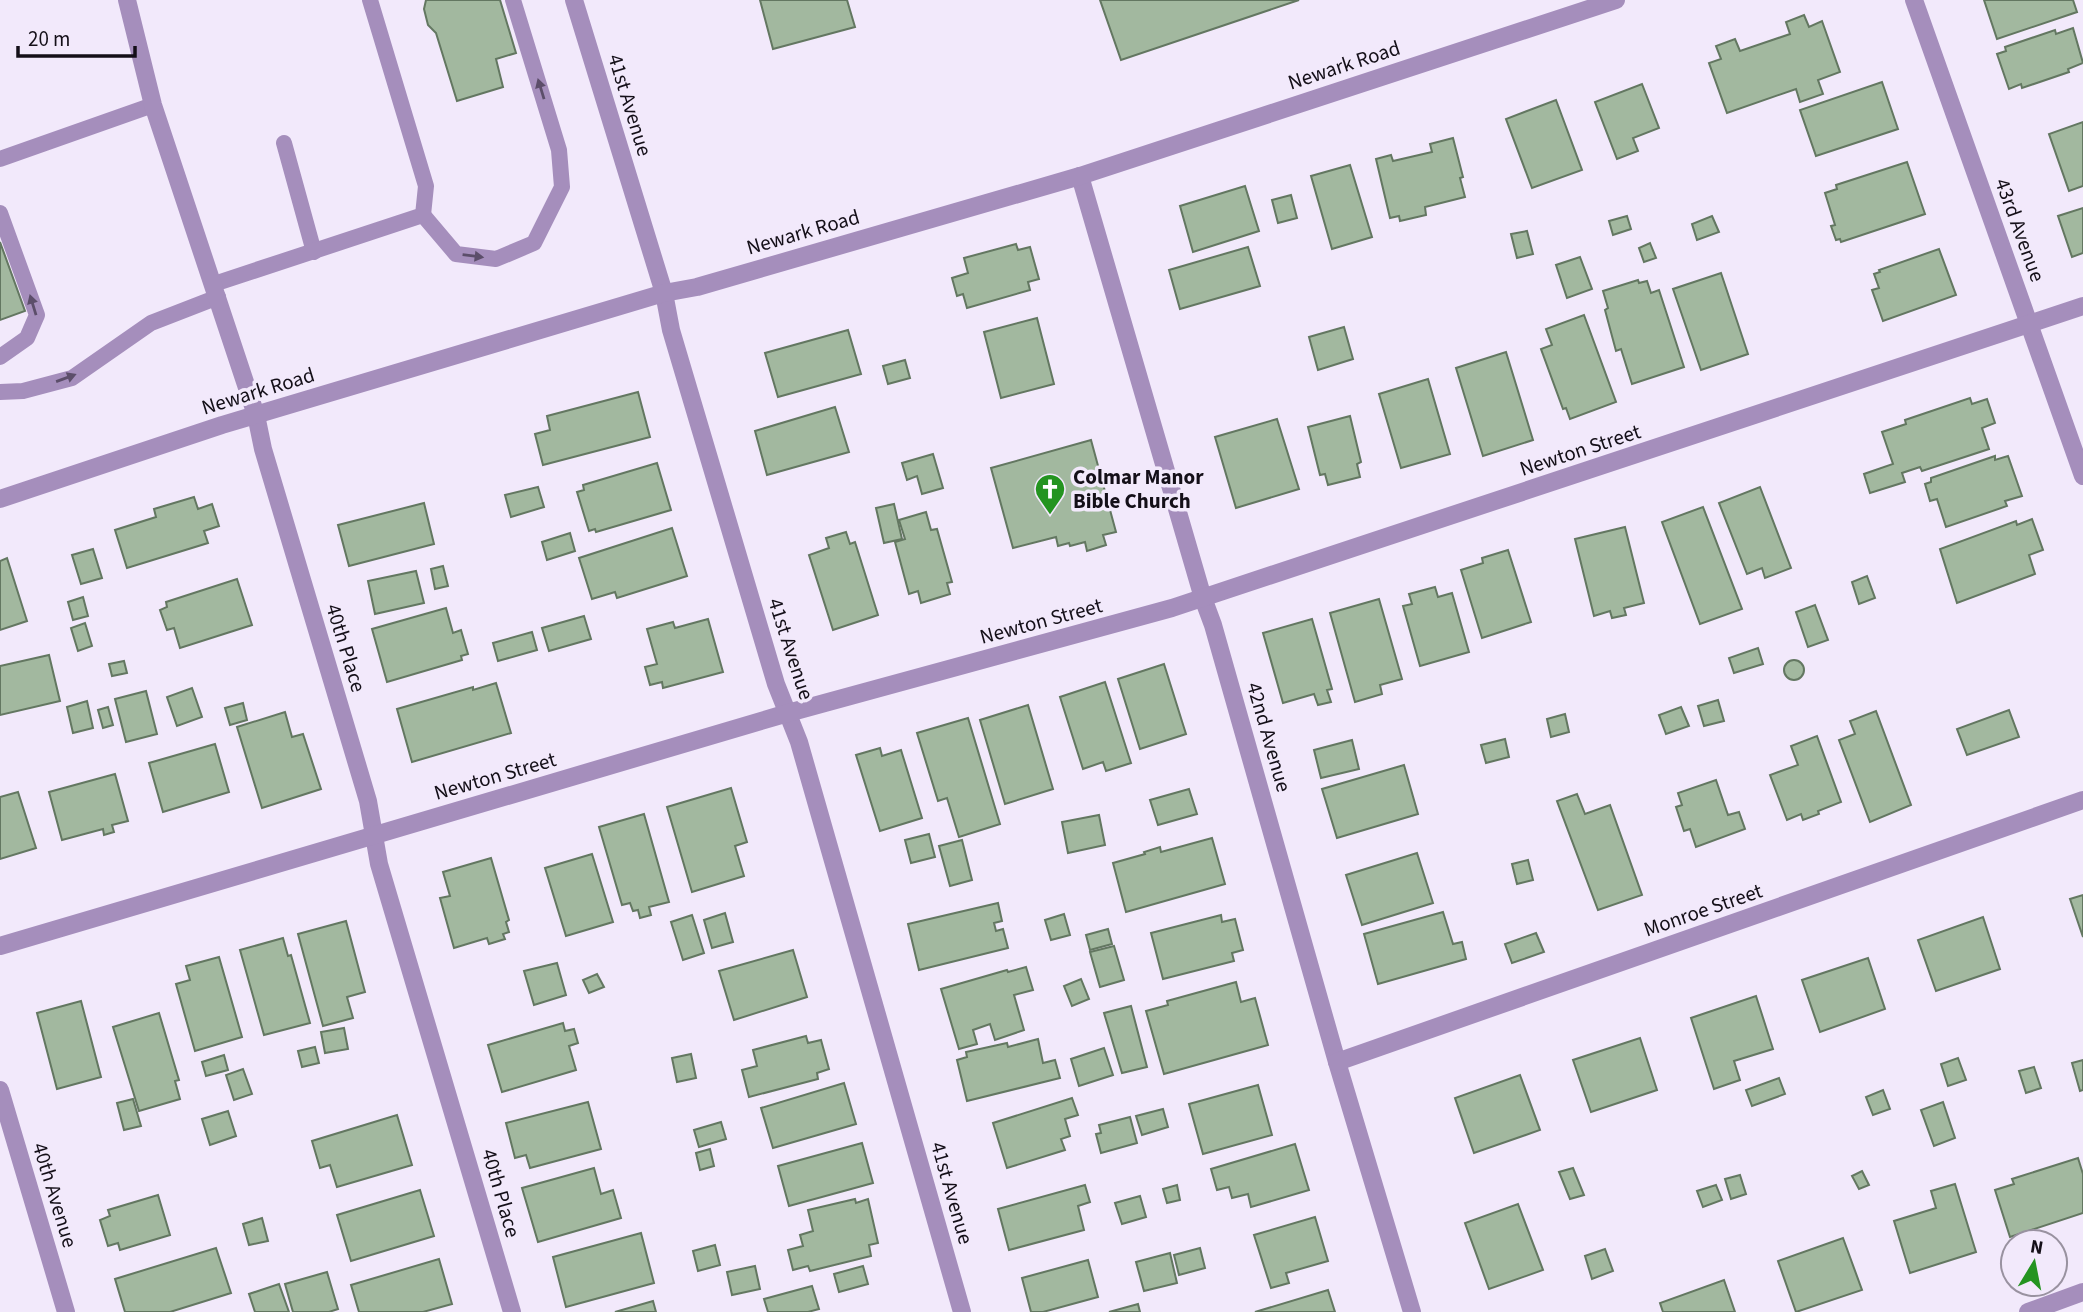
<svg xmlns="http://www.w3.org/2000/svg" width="2083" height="1312" viewBox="0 0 2083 1312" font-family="'Source Sans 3',sans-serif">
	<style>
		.building { fill: #a2b89f; stroke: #637761; stroke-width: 2 }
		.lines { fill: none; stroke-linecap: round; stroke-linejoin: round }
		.lane { stroke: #a58ebc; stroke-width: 16 }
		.street { stroke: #a58ebc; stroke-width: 18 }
		.oneway { fill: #5c4e6a }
		.labels { text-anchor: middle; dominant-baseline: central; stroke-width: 7; stroke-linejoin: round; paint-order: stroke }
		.street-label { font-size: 21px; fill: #140f18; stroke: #f2e9fb }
		.poi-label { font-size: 21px; font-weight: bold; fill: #140f18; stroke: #f2e9fb; text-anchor: start }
	</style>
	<rect width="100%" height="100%" fill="#f2e9fb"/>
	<g class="building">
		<path d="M426,0H500L516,53L496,59L503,87L457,101L436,33L428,25L424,9Z"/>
		<path d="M760,0H847L855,27L773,49Z"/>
		<path d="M1100,0H1299L1121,60Z"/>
		<path d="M1984,0H2073L2077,12L1997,39Z"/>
		<path d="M1804,15L1809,27L1822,21L1840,72L1818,80L1823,94L1800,102L1796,89L1727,113L1709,63L1721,59L1716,46L1735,39L1740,51L1790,34L1786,22Z"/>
		<path d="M2073,28L2083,63L2068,69L2069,72L2022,88L2021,84L2009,89L1997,54L2006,51L2005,47L2055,30L2056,34Z"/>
		<path d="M1882,82L1898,129L1816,156L1800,110Z"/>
		<path d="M1642,84L1659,128L1633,138L1638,151L1617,159L1595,102Z"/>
		<path d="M1556,100L1582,170L1532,188L1506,119Z"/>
		<path d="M2083,122V186L2069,191L2049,134Z"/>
		<path d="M1453,138L1463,177L1460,178L1465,197L1425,207L1426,215L1400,221L1399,216L1390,218L1376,159L1391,155L1393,161L1432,152L1430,144Z"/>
		<path d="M1907,162L1925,214L1841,242L1840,239L1836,240L1831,226L1835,225L1825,193L1837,189L1836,185Z"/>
		<path d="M1350,165L1372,237L1332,249L1311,176Z"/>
		<path d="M1245,186L1259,231L1193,252L1180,206Z"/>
		<path d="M1291,195L1297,218L1278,223L1272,200Z"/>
		<path d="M2083,208V253L2072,257L2058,216Z"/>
		<path d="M1627,216L1631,229L1613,235L1609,221Z"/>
		<path d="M1712,216L1719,232L1697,240L1692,224Z"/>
		<path d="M1527,231L1533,254L1517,258L1511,234Z"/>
		<path d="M0,242L25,311L0,320Z"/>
		<path d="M1650,243L1656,258L1644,262L1639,248Z"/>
		<path d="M1016,244L1018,250L1030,247L1039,279L1028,282L1030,290L967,308L963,294L957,296L952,278L968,273L964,258Z"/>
		<path d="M1248,247L1260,286L1180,309L1169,270Z"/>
		<path d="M1939,249L1956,295L1883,321L1872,290L1879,288L1874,274L1880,272L1879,270Z"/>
		<path d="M1580,257L1592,289L1567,298L1556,265Z"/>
		<path d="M1721,273L1748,354L1701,370L1673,289Z"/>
		<path d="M1638,280L1639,283L1647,281L1651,293L1659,290L1684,367L1632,384L1621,349L1616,351L1605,310L1608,308L1603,291Z"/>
		<path d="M1584,315L1616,402L1570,419L1566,408L1563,409L1541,349L1552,345L1546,329Z"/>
		<path d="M1037,318L1054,384L1001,398L984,332Z"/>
		<path d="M1344,327L1353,359L1318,370L1309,337Z"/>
		<path d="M848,330L861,374L778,397L765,353Z"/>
		<path d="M1506,352L1533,440L1483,456L1456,368Z"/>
		<path d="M905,360L910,378L888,384L883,366Z"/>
		<path d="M1428,379L1450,454L1401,468L1379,394Z"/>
		<path d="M638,392L650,437L543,465L535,434L550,430L547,416Z"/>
		<path d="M1970,398L1972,404L1987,399L1995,423L1982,428L1989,449L1922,471L1920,467L1902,473L1905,482L1870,493L1864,474L1893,464L1882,432L1906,424L1905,420Z"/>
		<path d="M835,407L849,452L767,475L755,431Z"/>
		<path d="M1350,416L1361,462L1357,464L1360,477L1328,485L1325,474L1320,475L1308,427Z"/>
		<path d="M1277,419L1299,489L1236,508L1215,437Z"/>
		<path d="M1091,440L1116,532L1103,535L1106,545L1087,551L1085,542L1070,546L1069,543L1058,546L1056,537L1013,548L991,468Z"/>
		<path d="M933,454L943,488L922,494L917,476L907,480L902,463Z"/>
		<path d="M1995,456V460L2008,456L2022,496L2005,501L2007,506L1946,527L1937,499L1930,501L1925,484L1931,482V478Z"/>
		<path d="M657,463L671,510L596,532L595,529L589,531L577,492L584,490L583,485Z"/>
		<path d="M538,487L544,507L511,517L505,495Z"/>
		<path d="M1760,487L1791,568L1765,578L1762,568L1747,574L1719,503Z"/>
		<path d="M194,497L198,509L212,504L219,526L204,531L208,543L127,568L115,530L156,517L154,509Z"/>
		<path d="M424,503L434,544L349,566L338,525Z"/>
		<path d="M894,504L902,539L884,543L876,508Z"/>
		<path d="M1703,507L1742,609L1700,624L1662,522Z"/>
		<path d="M926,512L931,530L937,529L952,582L947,583L950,594L921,603L918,591L909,594L895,542L905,539L899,520Z"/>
		<path d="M2032,519L2043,550L2029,555L2035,574L1957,603L1940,549L2016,521L2017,525Z"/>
		<path d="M1625,527L1644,603L1624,608L1626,615L1612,618L1610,611L1594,616L1575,539Z"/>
		<path d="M672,528L687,576L617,598L615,592L592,599L579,558Z"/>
		<path d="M846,532L850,544L855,542L878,615L833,630L809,555L829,548L826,538Z"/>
		<path d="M570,533L575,551L547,560L542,542Z"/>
		<path d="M93,549L102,578L81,584L72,555Z"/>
		<path d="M1508,550L1531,622L1482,638L1461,570L1483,563L1482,558Z"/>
		<path d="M7,558L27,621L0,630V561Z"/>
		<path d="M443,566L448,586L435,589L431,569Z"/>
		<path d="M416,571L424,603L375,614L368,581Z"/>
		<path d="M1867,576L1875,598L1859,604L1852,582Z"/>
		<path d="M237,579L252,625L180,648L174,628L167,630L160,610L167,607L166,602Z"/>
		<path d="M1435,587L1438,597L1452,593L1469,652L1420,666L1403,606L1412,604L1409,594Z"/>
		<path d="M83,597L88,616L73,620L68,602Z"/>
		<path d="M1379,599L1402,679L1380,685L1382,694L1355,702L1330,613Z"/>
		<path d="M1815,605L1828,640L1808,647L1796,612Z"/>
		<path d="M446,608L453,633L461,630L468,654L461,656L462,660L387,682L372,629Z"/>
		<path d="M584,616L591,639L549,651L542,628Z"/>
		<path d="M708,619L723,672L663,688L662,682L650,685L645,667L657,664L647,629L673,622L675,628Z"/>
		<path d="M1312,619L1332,689L1327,690L1331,702L1318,705L1314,694L1283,703L1263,633Z"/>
		<path d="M85,623L92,646L78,651L71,628Z"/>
		<path d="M532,632L537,650L498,661L493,643Z"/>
		<path d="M1758,648L1763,664L1734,673L1729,658Z"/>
		<path d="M49,655L60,701L0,715V666Z"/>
		<circle cx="1794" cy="670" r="10"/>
		<path d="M124,661L127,673L112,676L109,664Z"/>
		<path d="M1164,664L1186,734L1140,749L1118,679Z"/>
		<path d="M1105,682L1131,763L1106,771L1103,762L1083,769L1060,697Z"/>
		<path d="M496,683L511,733L412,762L397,709L473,687V690Z"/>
		<path d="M192,688L202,717L177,726L167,697Z"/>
		<path d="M146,691L157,734L126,742L115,699Z"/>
		<path d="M1718,700L1724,721L1704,726L1698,706Z"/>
		<path d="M87,701L93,728L73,733L67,707Z"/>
		<path d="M243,703L247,720L230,725L225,708Z"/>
		<path d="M1028,705L1053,789L1005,804L980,720Z"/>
		<path d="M108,707L113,725L103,728L98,710Z"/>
		<path d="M1681,707L1689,726L1666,734L1659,715Z"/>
		<path d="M2009,710L2019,737L1967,755L1957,729Z"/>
		<path d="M1876,711L1911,805L1870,822L1839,740L1855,734L1850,721Z"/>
		<path d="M285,712L292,737L303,734L321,789L262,808L237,727Z"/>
		<path d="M1565,714L1569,732L1551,737L1547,719Z"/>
		<path d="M968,718L1000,824L959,837L947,798L938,801L917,733Z"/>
		<path d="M1817,736L1841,802L1818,811L1819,814L1803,820L1801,814L1787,820L1770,775L1798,765L1791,746Z"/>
		<path d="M1505,739L1509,757L1486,763L1481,745Z"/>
		<path d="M1352,740L1359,769L1321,778L1314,750Z"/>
		<path d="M215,744L229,792L163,812L149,763Z"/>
		<path d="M880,748L882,756L901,750L922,818L880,831L856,755Z"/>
		<path d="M1404,765L1418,814L1337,838L1322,789Z"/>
		<path d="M115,774L128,821L112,825L114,832L104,835L103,829L62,840L49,792Z"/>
		<path d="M1716,780L1728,815L1739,812L1745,829L1696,847L1690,829L1684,831L1676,807L1682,805L1678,793Z"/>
		<path d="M731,788L747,842L735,846L744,876L692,892L667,807Z"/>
		<path d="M1189,789L1197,814L1158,825L1150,800Z"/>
		<path d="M18,792L36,848L0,859V797Z"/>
		<path d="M1577,794L1585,814L1610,805L1642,895L1598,910L1557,801Z"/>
		<path d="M644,814L669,902L649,907L651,915L640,918L638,910L633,911L630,903L622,905L599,827Z"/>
		<path d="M1099,815L1105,845L1068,853L1062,822Z"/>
		<path d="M929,834L935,857L911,863L905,840Z"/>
		<path d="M1212,838L1225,884L1126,912L1113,863L1145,854L1144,852L1160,847L1161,852Z"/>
		<path d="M962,840L972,880L950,886L939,846Z"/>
		<path d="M1417,853L1433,903L1362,925L1346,875Z"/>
		<path d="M592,854L613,922L566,936L545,868Z"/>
		<path d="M491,858L509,920L506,922L509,932L503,934L505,939L489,944L487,938L454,948L440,898L450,896L443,872Z"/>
		<path d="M1528,860L1533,880L1517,884L1512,864Z"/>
		<path d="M2083,895V937L2070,899Z"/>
		<path d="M998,903L1002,921L994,923L996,931L1003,929L1008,948L919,970L908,924Z"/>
		<path d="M1443,912L1453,944L1462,942L1466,959L1378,984L1364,934Z"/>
		<path d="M725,913L733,942L712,948L704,920Z"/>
		<path d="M1064,914L1070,935L1051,940L1045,920Z"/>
		<path d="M692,915L704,953L683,960L671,922Z"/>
		<path d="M1221,915L1222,922L1235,919L1243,950L1232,953L1234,961L1163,979L1151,933Z"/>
		<path d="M1983,917L2000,969L1936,991L1918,940Z"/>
		<path d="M346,921L365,992L347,997L353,1018L323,1026L298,934Z"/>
		<path d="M1108,929L1112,944L1090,950L1086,935Z"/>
		<path d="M1536,933L1544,952L1512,963L1505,944Z"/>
		<path d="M283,938L288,956L291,955L310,1023L264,1035L240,950Z"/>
		<path d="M1114,946L1124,980L1100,987L1090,952Z"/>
		<path d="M793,950L807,997L734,1020L719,971Z"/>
		<path d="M219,957L242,1037L195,1051L176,984L190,980L186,966Z"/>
		<path d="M1868,958L1885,1009L1820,1032L1802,980Z"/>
		<path d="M557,963L566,995L534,1005L524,971Z"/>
		<path d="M1026,967L1033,990L1014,995L1024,1030L995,1040L990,1024L973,1030L977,1044L959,1049L941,989L1007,970L1008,972Z"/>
		<path d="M597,974L604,987L589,993L583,980Z"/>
		<path d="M1081,979L1089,999L1072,1006L1064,986Z"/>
		<path d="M1236,982L1241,1002L1255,998L1268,1045L1164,1074L1146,1011L1168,1005L1167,1001Z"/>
		<path d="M1756,996L1773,1049L1734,1061L1740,1080L1714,1089L1691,1018Z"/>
		<path d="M81,1001L101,1077L57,1089L37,1013Z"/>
		<path d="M1131,1006L1147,1067L1122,1073L1104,1013Z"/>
		<path d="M159,1013L179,1080L175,1081L180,1099L139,1111L113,1027Z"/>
		<path d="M563,1023L565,1031L574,1029L578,1043L569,1046L576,1070L502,1092L488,1045Z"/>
		<path d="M344,1028L348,1049L325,1053L321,1032Z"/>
		<path d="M806,1036L808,1043L821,1040L829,1069L817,1073L818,1079L749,1097L742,1070L757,1066L753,1050Z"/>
		<path d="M1640,1038L1657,1090L1591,1112L1573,1060Z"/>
		<path d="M1038,1039L1043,1063L1055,1060L1060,1078L967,1101L957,1060L967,1057L966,1052L1007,1043L1008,1047Z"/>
		<path d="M315,1047L319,1063L302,1067L298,1051Z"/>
		<path d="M1104,1048L1113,1075L1079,1086L1071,1059Z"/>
		<path d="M691,1054L696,1078L677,1082L672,1058Z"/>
		<path d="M224,1055L228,1070L206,1076L202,1062Z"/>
		<path d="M1958,1058L1966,1080L1948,1086L1941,1064Z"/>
		<path d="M2083,1060V1090L2080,1091L2072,1063Z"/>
		<path d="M2034,1067L2041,1088L2026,1093L2019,1071Z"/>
		<path d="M243,1069L252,1094L234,1100L226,1075Z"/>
		<path d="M1520,1075L1540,1130L1474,1153L1455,1098Z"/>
		<path d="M1779,1078L1785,1094L1752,1106L1746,1090Z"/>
		<path d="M844,1083L856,1124L773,1148L761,1108Z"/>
		<path d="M1258,1085L1272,1135L1203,1154L1189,1104Z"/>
		<path d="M1883,1090L1890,1109L1873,1115L1866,1097Z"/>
		<path d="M1072,1098L1078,1115L1065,1119L1070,1136L1061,1139L1065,1150L1007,1168L993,1123Z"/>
		<path d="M133,1099L141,1126L124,1130L117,1103Z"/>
		<path d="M588,1102L601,1149L530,1168L526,1155L515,1158L506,1123Z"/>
		<path d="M1943,1102L1955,1138L1934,1146L1921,1110Z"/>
		<path d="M1163,1109L1168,1127L1142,1135L1136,1116Z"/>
		<path d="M228,1111L236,1136L210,1145L202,1119Z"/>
		<path d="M397,1115L412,1165L337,1187L330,1165L320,1168L312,1141Z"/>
		<path d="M1130,1117L1137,1143L1101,1153L1096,1134L1101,1133L1099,1125Z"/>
		<path d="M721,1122L726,1139L699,1147L694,1130Z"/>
		<path d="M862,1143L873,1183L789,1206L778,1166Z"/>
		<path d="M1295,1144L1309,1190L1251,1207L1248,1194L1232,1198L1229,1187L1217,1190L1211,1169Z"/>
		<path d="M710,1149L714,1166L700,1170L696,1153Z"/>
		<path d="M2078,1158L2083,1174V1213L2010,1237L1995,1190L2014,1184L2012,1179Z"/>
		<path d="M594,1168L601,1194L613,1190L621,1218L538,1242L522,1188Z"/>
		<path d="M1573,1168L1584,1195L1570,1199L1559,1172Z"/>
		<path d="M1862,1171L1869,1185L1859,1189L1852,1176Z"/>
		<path d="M1740,1175L1746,1194L1731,1199L1725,1179Z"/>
		<path d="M1955,1184L1976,1252L1910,1273L1894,1221L1936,1208L1931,1191Z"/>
		<path d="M1085,1185L1090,1202L1078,1206L1084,1230L1009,1250L998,1209Z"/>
		<path d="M1177,1185L1180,1200L1167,1203L1163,1189Z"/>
		<path d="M1716,1185L1722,1200L1703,1207L1697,1191Z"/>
		<path d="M420,1190L434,1236L351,1261L337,1215Z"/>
		<path d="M158,1195L170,1235L120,1250L118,1243L108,1246L100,1220L110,1216L108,1210Z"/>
		<path d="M1140,1196L1146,1217L1122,1224L1115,1203Z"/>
		<path d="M855,1199L856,1203L868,1199L878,1243L869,1245L871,1256L810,1271L808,1266L793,1270L788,1250L803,1246L800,1235L813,1231L808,1210Z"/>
		<path d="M1518,1204L1543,1270L1489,1289L1465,1223Z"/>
		<path d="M1315,1217L1328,1261L1286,1273L1289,1283L1271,1288L1254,1235Z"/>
		<path d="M262,1218L268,1241L249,1245L243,1224Z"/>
		<path d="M641,1233L654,1283L566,1307L553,1257Z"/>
		<path d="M1843,1238L1862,1290L1796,1312L1778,1261Z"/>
		<path d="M715,1245L720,1265L698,1271L693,1251Z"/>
		<path d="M216,1248L231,1293L170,1312H125L115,1279Z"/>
		<path d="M1200,1248L1205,1268L1179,1275L1174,1255Z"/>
		<path d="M1605,1249L1613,1271L1592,1279L1585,1256Z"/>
		<path d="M1170,1253L1177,1283L1144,1291L1136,1262Z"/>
		<path d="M439,1259L452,1304L423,1312H359L351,1285Z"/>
		<path d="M1088,1260L1098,1297L1043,1312H1031L1022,1278Z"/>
		<path d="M755,1266L760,1289L732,1295L727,1272Z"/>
		<path d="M863,1266L868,1284L839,1292L834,1274Z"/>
		<path d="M327,1272L338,1309L329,1312H293L285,1284Z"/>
		<path d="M1724,1280L1735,1312H1663L1660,1303Z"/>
		<path d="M279,1284L289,1312H255L249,1294Z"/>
		<path d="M812,1286L819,1309L808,1312H768L764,1299Z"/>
		<path d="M1328,1290L1335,1312H1255Z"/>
		<path d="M653,1301L656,1312H615Z"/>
		<path d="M1138,1304L1140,1312H1109Z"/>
	</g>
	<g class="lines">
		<g class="lane">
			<path d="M284,143L314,252"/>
			<path d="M0,159L153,105"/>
			<path d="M0,213L37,315L27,338L0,357"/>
			<path d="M423,215L456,254L496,259L534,243L562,187L559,150L513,0"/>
			<path d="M214,284L423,215L426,186L370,0"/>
			<path d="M0,392L23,391L72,378L151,323L218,297"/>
		</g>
		<g class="street">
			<path d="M127,0L153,105L256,415L263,449L368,801L379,864L512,1312"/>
			<path d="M574,0L664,293L671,330L776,684L799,742L962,1312"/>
			<path d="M1914,0L2083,476"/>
			<path d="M1080,176L1203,598L1213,625L1337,1062L1412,1312"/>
			<path d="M0,499L222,425L664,293L697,287L1080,176L1616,0"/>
			<path d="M0,946L788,713L1172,608L2083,306"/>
			<path d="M1337,1062L2083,800"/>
			<path d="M0,1090L66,1312"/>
			<path d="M2028,1312L2083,1292"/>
		</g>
	</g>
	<defs><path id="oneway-solid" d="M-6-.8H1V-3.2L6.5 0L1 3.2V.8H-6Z" transform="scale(1.75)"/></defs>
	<g class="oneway">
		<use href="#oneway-solid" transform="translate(541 89) rotate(-107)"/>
		<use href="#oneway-solid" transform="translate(473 256) rotate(7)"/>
		<use href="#oneway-solid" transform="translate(33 305) rotate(-107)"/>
		<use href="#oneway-solid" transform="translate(66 378) rotate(-20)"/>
	</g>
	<defs>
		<g id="church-pin" transform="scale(1.575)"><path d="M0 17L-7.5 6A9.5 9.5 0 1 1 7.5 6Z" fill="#249420" stroke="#f2e9fb"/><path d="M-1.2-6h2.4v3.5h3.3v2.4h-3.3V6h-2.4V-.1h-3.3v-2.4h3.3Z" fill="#fff"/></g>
	</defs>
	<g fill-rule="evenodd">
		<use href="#church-pin" x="1050" y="489"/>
	</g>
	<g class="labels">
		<g class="street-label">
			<text transform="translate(1344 65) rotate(-18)">Newark Road</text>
			<text transform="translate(630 105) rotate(73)">41st Avenue</text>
			<text transform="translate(2020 230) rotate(70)">43rd Avenue</text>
			<text transform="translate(803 232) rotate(-16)">Newark Road</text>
			<text transform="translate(258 391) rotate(-17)">Newark Road</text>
			<text transform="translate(1580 450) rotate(-18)">Newton Street</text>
			<text transform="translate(1041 621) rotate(-15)">Newton Street</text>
			<text transform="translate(346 648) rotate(73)">40th Place</text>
			<text transform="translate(791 649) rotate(72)">41st Avenue</text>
			<text transform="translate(1269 737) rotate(74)">42nd Avenue</text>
			<text transform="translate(495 776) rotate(-16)">Newton Street</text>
			<text transform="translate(1703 910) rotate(-19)">Monroe Street</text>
			<text transform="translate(501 1193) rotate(74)">40th Place</text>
			<text transform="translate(952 1193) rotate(74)">41st Avenue</text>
			<text transform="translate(55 1195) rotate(73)">40th Avenue</text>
		</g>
		<g class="poi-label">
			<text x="1073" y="477">Colmar Manor<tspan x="1073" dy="24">Bible Church</tspan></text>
		</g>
	</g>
	<g transform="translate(2034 1263) rotate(10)"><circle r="33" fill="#f2e9fb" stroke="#9992a0" stroke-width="2"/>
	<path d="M0-5L12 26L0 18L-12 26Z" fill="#249420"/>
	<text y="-10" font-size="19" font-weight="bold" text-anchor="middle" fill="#140f18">N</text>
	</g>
	<path d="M18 46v10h117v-10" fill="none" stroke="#140f18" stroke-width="3.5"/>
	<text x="28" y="46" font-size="21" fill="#140f18" stroke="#f2e9fb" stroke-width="5" paint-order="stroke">20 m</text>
</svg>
